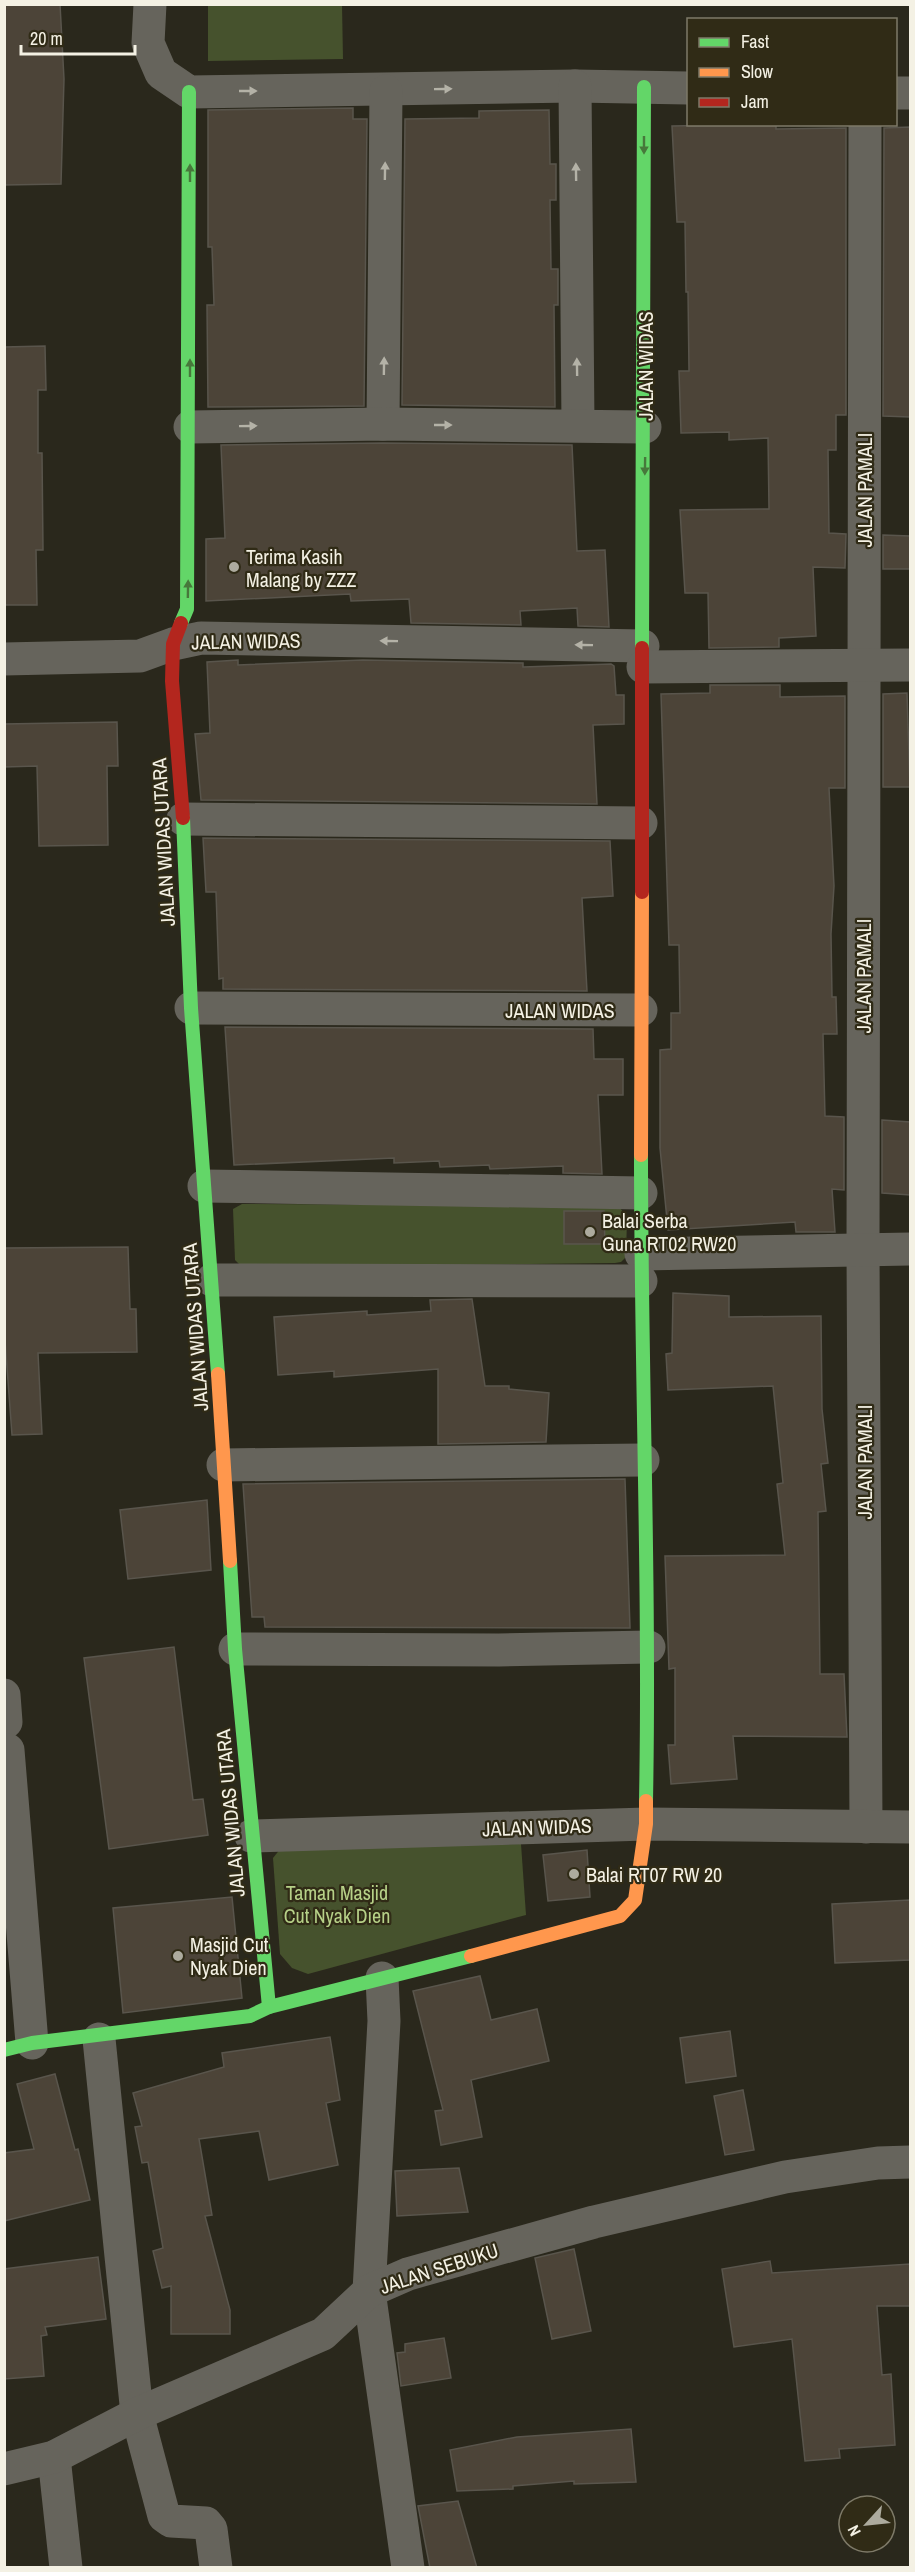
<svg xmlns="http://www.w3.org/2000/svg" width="915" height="2572" viewBox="0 0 915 2572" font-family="'Archivo Narrow',sans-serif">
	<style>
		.green { fill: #46522d }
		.building { fill: #4c4438; stroke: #59554c; stroke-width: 1.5 }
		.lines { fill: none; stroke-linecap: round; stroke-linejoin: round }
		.street { stroke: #66645c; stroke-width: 33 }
		.fast { stroke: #63d668; stroke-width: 14 }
		.slow { stroke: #ff974d; stroke-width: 14 }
		.jam { stroke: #b3261e; stroke-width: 14 }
		.oneway { fill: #b4b2a7 }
		.oneway2 { fill: #47783b }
		.poi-dot { fill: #adab9e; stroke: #302b16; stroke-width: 2 }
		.labels { text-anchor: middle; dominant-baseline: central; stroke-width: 4.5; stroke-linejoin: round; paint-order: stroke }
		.street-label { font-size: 20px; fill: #f4f1e4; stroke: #302b16 }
		.poi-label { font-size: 20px; fill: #f4f1e4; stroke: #302b16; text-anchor: start }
		.park-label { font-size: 20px; fill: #b7d188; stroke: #302b16 }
	</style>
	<rect width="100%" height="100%" fill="#2a281c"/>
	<g class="green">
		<path d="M208,5H342L343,59L208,61Z"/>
		<path d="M242,1204L612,1206L620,1208L627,1217L626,1257L621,1262L615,1263L246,1267L240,1265L235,1260L233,1209Z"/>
		<path d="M521,1844L526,1915L308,1974L292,1968L280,1954L273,1858L281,1848Z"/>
	</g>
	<g class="building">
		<path d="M4,4H60L64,79L61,184L4,185Z"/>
		<path d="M353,108V119H367L364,406L208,407L207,305H214L212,247H208V110Z"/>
		<path d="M549,110L550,164H556V200H550L551,269H558V305H554L555,407L402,405L405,119L479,118V111Z"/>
		<path d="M776,124V129L846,128V415H836V450H828L829,533L846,534L845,568L813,567L816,636L779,638V647L709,648L708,593H685L680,510L769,509L768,438L729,440V432L681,433L679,371H689L688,292H686L685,222H677L672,126Z"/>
		<path d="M910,127V417L883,416L884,128Z"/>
		<path d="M45,346L46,390H38V453H42L43,550H36L37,605H4V347Z"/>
		<path d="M383,443L572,445L577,551L605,550L609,627L578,626L577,608L520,611L521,625L411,623L409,599L351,601L350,594L206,601V539L225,538L221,445Z"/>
		<path d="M883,535L910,536V569H883Z"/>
		<path d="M238,660V665L363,660L523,663V667L611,664L614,666L616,695H624V724L593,725L597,804L201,800L195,734L210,733L207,662Z"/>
		<path d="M710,685H780V697L845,696V788H829L834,886L831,934L832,997H836L837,1034H823L825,1116L844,1117V1190L832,1189L835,1232H796L795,1222L668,1230L660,1148V1050L671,1049V1013H680L679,945H669L661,694L710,693Z"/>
		<path d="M907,693L910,787H883V694Z"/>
		<path d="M117,722L118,766H107L108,845L39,846L37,766L4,767V724Z"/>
		<path d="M203,838L610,841L613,896L582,898L587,991L223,989V978L219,979L216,892H206Z"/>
		<path d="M225,1027L593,1029L594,1059H623V1095H598L602,1174L563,1173V1166L490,1169L489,1165L440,1167L439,1161L394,1163V1158L234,1165Z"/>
		<path d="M882,1120L910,1122V1195L882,1193Z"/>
		<path d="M564,1211H604L605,1244H564Z"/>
		<path d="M128,1247L130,1309H136L137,1352L38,1353L42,1434L12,1435L4,1327V1248Z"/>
		<path d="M673,1293L729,1296V1317L821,1316L822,1409L828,1463L821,1464L826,1511L818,1512L820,1674H844L847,1737L733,1736L737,1779L671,1784L668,1745H675V1668L669,1669L665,1556L785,1555L777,1484L783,1483L773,1386L668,1390L666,1354L672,1353Z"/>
		<path d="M472,1299L485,1386H509V1389L549,1393L546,1442L438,1444V1369L334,1377V1371L278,1375L274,1317L367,1311V1315L431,1311L430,1300Z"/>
		<path d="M625,1479L630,1628L265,1627L264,1617H252L243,1484Z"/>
		<path d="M207,1500L211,1570L128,1579L120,1510Z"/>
		<path d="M174,1647L193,1800L203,1799L208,1835L109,1849L84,1658Z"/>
		<path d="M587,1850L590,1897L548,1901L543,1855Z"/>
		<path d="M232,1897L242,1998L123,2013L113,1908Z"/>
		<path d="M910,1900V1960L835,1963L832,1904Z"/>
		<path d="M480,1976L491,2020L537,2009L549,2061L471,2080L482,2137L441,2145L435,2111L443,2110L413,1991Z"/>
		<path d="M730,2031L736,2076L686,2083L680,2038Z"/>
		<path d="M330,2037L340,2100L326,2103L338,2165L269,2180L259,2131L199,2139L212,2215L205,2216L230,2310V2334H171V2286L162,2288L153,2251L163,2248L148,2162L142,2163L135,2127L142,2126L133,2093L224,2067L222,2053Z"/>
		<path d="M55,2074L75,2150L78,2149L90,2200L4,2221V2153L34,2149L17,2084Z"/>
		<path d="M743,2090L754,2150L725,2155L714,2096Z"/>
		<path d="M459,2168L468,2212L397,2216L395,2171Z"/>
		<path d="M574,2249L591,2331L552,2339L535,2258Z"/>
		<path d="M98,2257L106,2319L45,2327L47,2335L41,2336L44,2376L4,2379V2269Z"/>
		<path d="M770,2261L772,2273L910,2264V2306H877L882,2375L891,2374L895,2445L839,2449L840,2458L805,2461L792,2339L734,2347L722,2269Z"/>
		<path d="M444,2338L451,2378L401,2386L397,2353L405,2352V2344Z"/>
		<path d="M631,2429L636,2482L574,2484V2481L513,2486V2489L457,2491L450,2450L517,2437Z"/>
		<path d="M458,2501L477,2568H430L418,2506Z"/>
	</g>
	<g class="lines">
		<g class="street">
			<path d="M150,4L148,43L161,73L189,92L575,86L688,88"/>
			<path d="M575,86L578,425"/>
			<path d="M896,93H910"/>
			<path d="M865,124L863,1249L866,1827"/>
			<path d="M383,424L386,91"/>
			<path d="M190,427L383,424L645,427"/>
			<path d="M4,659L140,656L173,644L201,638L643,646"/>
			<path d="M643,667L910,665"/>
			<path d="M183,819L641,823"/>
			<path d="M191,1008L641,1010"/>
			<path d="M204,1186L641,1193"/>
			<path d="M641,1254L910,1249"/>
			<path d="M212,1280L641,1281"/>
			<path d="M223,1465L643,1460"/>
			<path d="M235,1649L499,1650L649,1647"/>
			<path d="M4,1695L6,1722"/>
			<path d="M8,1750L32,2043"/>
			<path d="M251,1836L646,1824L910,1827"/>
			<path d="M382,1978L384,2021L369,2291L408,2568"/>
			<path d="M99,2039L137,2414L164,2516L171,2521L206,2523L211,2529L216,2568"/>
			<path d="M54,2457L66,2568"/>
			<path d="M4,2469L54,2457L137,2414L323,2334L369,2291L408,2274L594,2222L785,2177L878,2163L910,2162"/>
		</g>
		<g class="fast">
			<path d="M181,623L187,609L189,92"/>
			<path d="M642,648L644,87"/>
			<path d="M183,818L191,1008L218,1374"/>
			<path d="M641,1155C641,1370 650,1586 646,1801"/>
			<path d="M230,1561L235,1649L269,2007"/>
			<path d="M4,2050L32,2043L250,2016L269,2007L471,1956"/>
		</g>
		<g class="slow">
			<path d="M641,1155L642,892"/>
			<path d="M218,1374L230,1561"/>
			<path d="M471,1956L620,1916L635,1900L646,1824V1801"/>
		</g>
		<g class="jam">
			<path d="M181,623L173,644L172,681L183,818"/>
			<path d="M642,892V648"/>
		</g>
	</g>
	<defs><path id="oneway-solid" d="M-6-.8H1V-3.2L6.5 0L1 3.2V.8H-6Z" transform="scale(1.5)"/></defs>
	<g class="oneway">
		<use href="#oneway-solid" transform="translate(443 89) rotate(-1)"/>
		<use href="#oneway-solid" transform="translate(248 91)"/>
		<use href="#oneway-solid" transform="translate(385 171) rotate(-89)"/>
		<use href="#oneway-solid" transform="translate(576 172) rotate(-91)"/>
		<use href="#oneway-solid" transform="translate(384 366) rotate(-89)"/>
		<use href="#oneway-solid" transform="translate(577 367) rotate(-91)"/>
		<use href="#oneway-solid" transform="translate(443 425)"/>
		<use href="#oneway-solid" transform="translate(248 426) rotate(-1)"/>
		<use href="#oneway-solid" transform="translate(389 641) rotate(-179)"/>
		<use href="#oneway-solid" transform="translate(584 645) rotate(-179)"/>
	</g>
	<g class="oneway2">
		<use href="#oneway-solid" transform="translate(644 145) rotate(90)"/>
		<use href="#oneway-solid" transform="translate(190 173) rotate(-90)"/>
		<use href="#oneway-solid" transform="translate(190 368) rotate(-90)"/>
		<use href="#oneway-solid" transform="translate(645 466) rotate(91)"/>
		<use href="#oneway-solid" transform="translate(188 589) rotate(-89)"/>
	</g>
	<g class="poi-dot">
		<circle cx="234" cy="567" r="6"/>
		<circle cx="590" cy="1232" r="6"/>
		<circle cx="574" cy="1874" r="6"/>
		<circle cx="178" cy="1956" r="6"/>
	</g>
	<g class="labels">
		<g class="street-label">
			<text transform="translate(645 366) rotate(-90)">JALAN WIDAS</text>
			<text transform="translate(864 490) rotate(-90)">JALAN PAMALI</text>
			<text transform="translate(246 641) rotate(-1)">JALAN WIDAS</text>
			<text transform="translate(163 842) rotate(-93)">JALAN WIDAS UTARA</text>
			<text transform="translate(863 976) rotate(-90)">JALAN PAMALI</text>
			<text x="560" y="1010">JALAN WIDAS</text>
			<text transform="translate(195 1327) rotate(-94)">JALAN WIDAS UTARA</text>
			<text transform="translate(864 1462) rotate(-90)">JALAN PAMALI</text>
			<text transform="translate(230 1813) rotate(-95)">JALAN WIDAS UTARA</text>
			<text transform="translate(537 1827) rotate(-2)">JALAN WIDAS</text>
			<text transform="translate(439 2268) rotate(-18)">JALAN SEBUKU</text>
		</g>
		<g class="poi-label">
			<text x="246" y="556">Terima Kasih<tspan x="246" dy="23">Malang by ZZZ</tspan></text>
			<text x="602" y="1220">Balai Serba<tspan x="602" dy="23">Guna RT02 RW20</tspan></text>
			<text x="586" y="1874">Balai RT07 RW 20</text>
			<text x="190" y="1944">Masjid Cut<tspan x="190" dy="23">Nyak Dien</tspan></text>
		</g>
		<g class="park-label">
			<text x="337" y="1892">Taman Masjid<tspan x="337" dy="23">Cut Nyak Dien</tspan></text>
		</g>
	</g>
	<rect width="915" height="2572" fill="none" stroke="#f4f1e4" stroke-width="12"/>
	<rect x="687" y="18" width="210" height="108" fill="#302b16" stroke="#7e7a68" stroke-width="1.5"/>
	<rect x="699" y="38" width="30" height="9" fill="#63d668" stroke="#7e7a68" stroke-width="1.5"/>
	<text x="741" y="48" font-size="18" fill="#f4f1e4">Fast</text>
	<rect x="699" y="68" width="30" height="9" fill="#ff974d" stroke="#7e7a68" stroke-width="1.5"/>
	<text x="741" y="78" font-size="18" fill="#f4f1e4">Slow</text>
	<rect x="699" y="98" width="30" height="9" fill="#b3261e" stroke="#7e7a68" stroke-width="1.5"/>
	<text x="741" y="108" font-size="18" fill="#f4f1e4">Jam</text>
	<g transform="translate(867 2524) rotate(243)"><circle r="28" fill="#302b16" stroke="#7e7a68" stroke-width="1.5"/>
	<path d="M0-4.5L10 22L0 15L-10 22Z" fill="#adab9e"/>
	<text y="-9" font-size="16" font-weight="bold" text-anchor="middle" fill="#f4f1e4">N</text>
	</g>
	<path d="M21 45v9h114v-9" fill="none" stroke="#f4f1e4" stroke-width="3"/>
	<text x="30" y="45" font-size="18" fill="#f4f1e4" stroke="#302b16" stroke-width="4.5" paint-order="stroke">20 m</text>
</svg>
